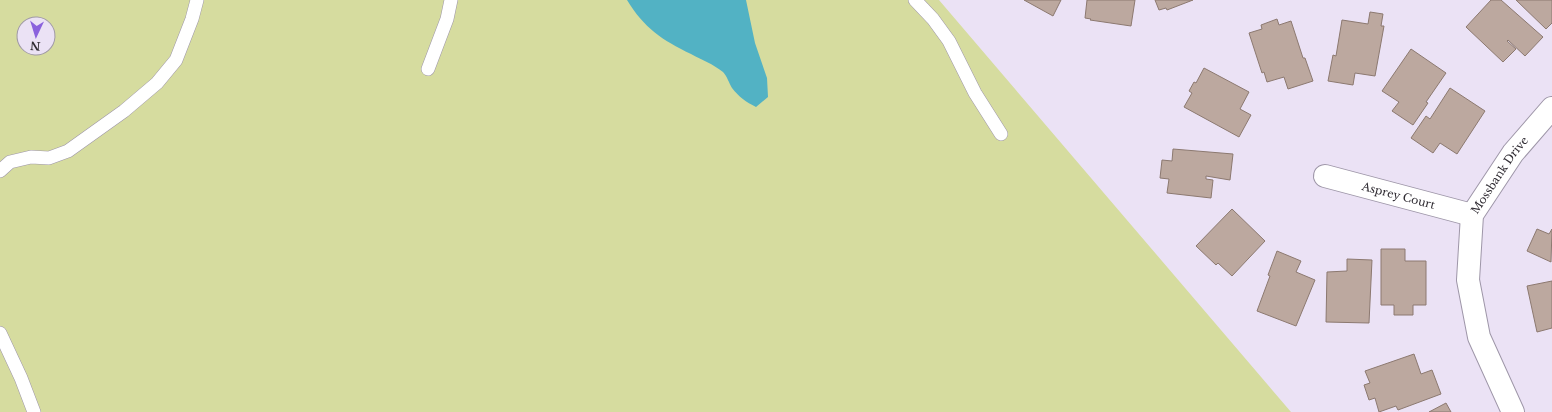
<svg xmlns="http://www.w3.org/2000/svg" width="1552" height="412" viewBox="0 0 1552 412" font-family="'Libre Baskerville',serif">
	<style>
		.green { fill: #d6dc9f; fill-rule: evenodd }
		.water { fill: #52b2c4 }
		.building { fill: #bca89f; stroke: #8c7970 }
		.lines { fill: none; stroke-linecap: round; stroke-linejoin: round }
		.service-casing { stroke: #9e96a8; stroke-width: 14 }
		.minor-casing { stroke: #9e96a8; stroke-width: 24 }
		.service { stroke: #fff; stroke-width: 13 }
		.minor { stroke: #fff; stroke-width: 22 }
		.labels { text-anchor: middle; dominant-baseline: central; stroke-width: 3; stroke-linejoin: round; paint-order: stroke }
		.street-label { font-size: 11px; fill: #302c33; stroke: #ebe2f5 }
	</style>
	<rect width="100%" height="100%" fill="#ebe2f5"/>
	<path class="green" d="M0,0H939L1291,412H0ZM24,24H48V48H24Z"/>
	<path class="water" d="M627,0H746L755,43L767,78L768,97L756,107C746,102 739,97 732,88C729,83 727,76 723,72C713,64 702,60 691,54C662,40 644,28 627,0Z"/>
	<g class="building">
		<path d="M1024,0H1061L1053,16Z"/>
		<path d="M1087,0H1135L1131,26L1090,20L1091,19L1085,18Z"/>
		<path d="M1155,0H1193L1167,10L1166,8L1159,10Z"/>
		<path d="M1491,0H1501L1543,37L1525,56L1508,40L1507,41L1516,49L1503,62L1466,27Z"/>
		<path d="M1516,0H1552V23L1546,29Z"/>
		<path d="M1370,12L1383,14L1381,26H1384L1375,76L1355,73L1353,85L1328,81L1333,55L1336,56L1342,20L1368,24Z"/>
		<path d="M1277,19L1279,25L1291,21L1303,58H1305L1313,81L1288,89L1284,77L1267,82L1264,72L1262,73L1249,33L1262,29L1261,25Z"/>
		<path d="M1411,49L1446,73L1426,102L1428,103L1413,125L1392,111L1399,102L1382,91Z"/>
		<path d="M1204,68L1249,92L1240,109L1251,115L1239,137L1184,107L1192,93L1189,91L1194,82L1196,83Z"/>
		<path d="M1450,88L1485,111L1457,154L1440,143L1433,153L1411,138L1426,116L1430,119Z"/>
		<path d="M1173,149L1233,154L1230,180L1206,176V179L1213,180L1211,198L1167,193L1169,179L1160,178L1162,160L1172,161Z"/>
		<path d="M1232,209L1265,241L1232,276L1218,263L1216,265L1196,246Z"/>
		<path d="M1537,229L1549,234L1552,229L1551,262L1527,251Z"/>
		<path d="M1381,249H1405V261H1426V305H1413V315H1394V305H1381Z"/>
		<path d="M1277,251L1301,261L1296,272L1315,280L1296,326L1257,311L1270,276L1268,275Z"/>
		<path d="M1347,259L1372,260L1369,323L1326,322L1327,272L1347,271Z"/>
		<path d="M1552,281V328L1537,332L1527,286Z"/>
		<path d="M1414,354L1421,374L1432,370L1441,394L1398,410L1396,406L1379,412L1375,398L1369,400L1364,385L1370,383L1365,371Z"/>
		<path d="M1446,403L1451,412H1429Z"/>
	</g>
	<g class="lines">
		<g class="service-casing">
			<g id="service">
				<path d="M915,0L933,19L949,41L975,93L1001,134"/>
				<path d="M428,69L447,19L451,0"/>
				<path d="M0,171L10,162L31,157L49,158L68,151L124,111L157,83L176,60L192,19L197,0"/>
				<path d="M0,333L21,378L34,412"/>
			</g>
		</g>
		<g class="minor-casing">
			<g id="minor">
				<path id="s1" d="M1325,176L1472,215"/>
				<path id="s2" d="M1513,412L1479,337L1468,280L1472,215L1513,153L1552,108"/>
			</g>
		</g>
		<use href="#service" class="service"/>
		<use href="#minor" class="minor"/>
	</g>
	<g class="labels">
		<g class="street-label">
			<text stroke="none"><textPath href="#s2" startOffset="254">Mossbank Drive</textPath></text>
			<text stroke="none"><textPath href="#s1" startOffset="76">Asprey Court</textPath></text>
		</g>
	</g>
	<g transform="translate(36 36) rotate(184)"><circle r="19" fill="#ebe2f5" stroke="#a099a7"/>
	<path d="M0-3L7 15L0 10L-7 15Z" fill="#8b62dd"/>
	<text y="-6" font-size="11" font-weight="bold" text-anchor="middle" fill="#302c33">N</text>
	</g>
</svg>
